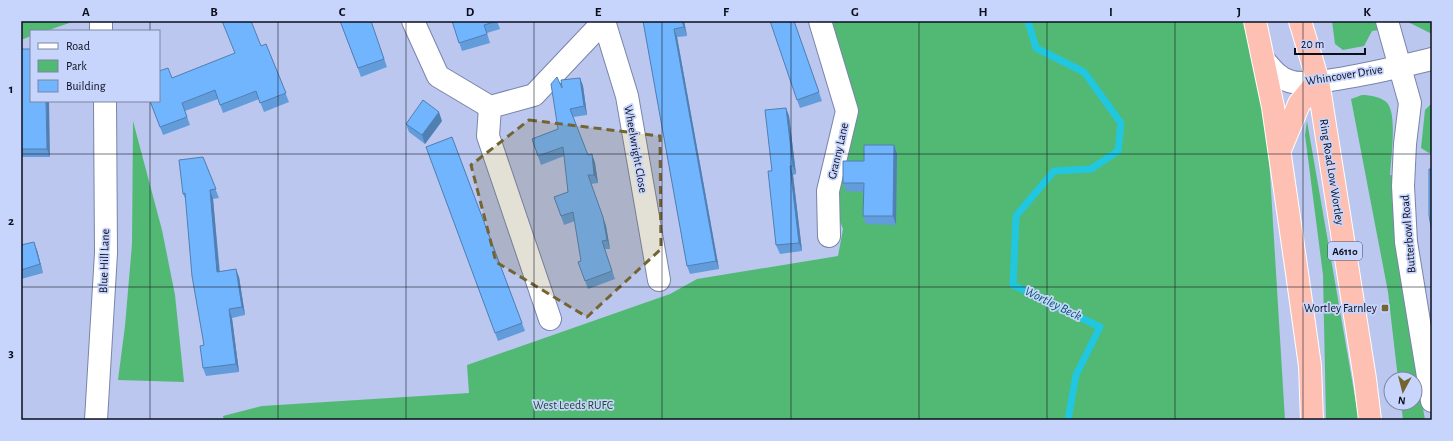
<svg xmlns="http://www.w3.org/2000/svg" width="1453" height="441" viewBox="0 0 1453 441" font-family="'Alegreya Sans',sans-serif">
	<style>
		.green { fill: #52b974 }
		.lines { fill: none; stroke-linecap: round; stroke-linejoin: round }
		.stream { stroke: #21c6e0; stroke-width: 7 }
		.minor-casing { stroke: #7984a9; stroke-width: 24 }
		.trunk-casing { stroke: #fff; stroke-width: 24 }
		.minor { stroke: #fff; stroke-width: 22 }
		.trunk { stroke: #fec0b3; stroke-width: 22 }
		.wall { fill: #629cdb }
		.shaded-wall { fill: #507fb2 }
		.building { fill: #72b5ff; stroke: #507fb2 }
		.marked { fill: #746432; fill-opacity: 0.2; stroke: #746432; stroke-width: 3; stroke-dasharray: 8 5; stroke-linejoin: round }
		.grid { fill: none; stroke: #0b0e1c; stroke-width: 1; stroke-opacity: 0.55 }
		.poi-dot { fill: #746432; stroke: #c7d4fc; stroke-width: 1.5 }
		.labels { text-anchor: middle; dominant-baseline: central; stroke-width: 3.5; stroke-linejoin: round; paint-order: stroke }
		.shield { fill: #c7d4fc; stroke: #43495f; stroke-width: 1 }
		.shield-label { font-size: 11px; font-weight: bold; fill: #0b0e1c }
		.street-label { font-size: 12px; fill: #0b0e1c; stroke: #c7d4fc }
		.poi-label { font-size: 12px; fill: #0b0e1c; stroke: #c7d4fc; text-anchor: end }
		.park-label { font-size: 12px; fill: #1a4a2a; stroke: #c7d4fc }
		.water-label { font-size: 13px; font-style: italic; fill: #005a67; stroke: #c7d4fc }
		.neatline { fill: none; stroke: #0b0e1c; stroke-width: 1.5 }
		.grid-label { font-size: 13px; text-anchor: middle; font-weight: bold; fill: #0b0e1c }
	</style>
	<rect width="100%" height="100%" fill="#bbc7ef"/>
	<g class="green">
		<path d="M21,21H75L46,31H31V36L21,40Z"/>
		<path d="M820,21H1253L1263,59L1285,420H224L223,416L262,406L469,393L467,365L670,294L697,279L838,256L843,229L828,191L847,111Z"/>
		<path d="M1332,21H1377L1379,30L1372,31L1364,46L1343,50L1335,44Z"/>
		<path d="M1406,21H1432V34Z"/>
		<path d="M1362,95C1370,95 1383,97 1388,104C1397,117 1391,158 1390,175L1396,176L1394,238L1425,420H1403L1401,403H1415V379H1398L1388,292L1351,99Z"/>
		<path d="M1432,103V152L1429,153L1421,148L1425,110Z"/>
		<path d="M133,121L162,230L175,295L184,382L118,380L125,326L132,244Z"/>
		<path d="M1307,121L1359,420H1326L1323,275L1305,135Z"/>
	</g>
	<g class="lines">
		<path class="stream" d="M1028,21L1036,48L1084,72L1121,123L1118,151L1091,169L1054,171L1016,216L1013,285L1100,327L1076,375L1068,420"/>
		<g class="minor-casing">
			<g id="minor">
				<path d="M101,21V31"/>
				<path d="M413,21L438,76L490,107L534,95L604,21"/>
				<path d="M604,21L627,96L659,280"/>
				<path d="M820,21L847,111L828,191L829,236"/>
				<path d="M1387,21L1410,103L1405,144L1403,186L1406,242L1432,401"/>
				<path d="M1263,59C1271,68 1277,77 1289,81C1309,89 1407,65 1432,59"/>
				<path d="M490,107L488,136L550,319"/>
				<path d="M96,420L106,253L105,101"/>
			</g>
		</g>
		<g class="trunk-casing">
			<g id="trunk">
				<path d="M1255,21L1273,107L1296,266L1310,366L1312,420"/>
				<path d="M1300,21L1318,81L1365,379L1370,420"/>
				<path d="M1280,150L1299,104L1318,81"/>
			</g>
		</g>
		<use href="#minor" class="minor"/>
		<use href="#trunk" class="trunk"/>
	</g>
	<g class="wall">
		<path d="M340,21H371L387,67L361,77Z"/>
		<path d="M452,21H497L500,29L487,33L490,43L462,51Z"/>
		<path d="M643,21H684L687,36L677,37L719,269L690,274L687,266Z"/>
		<path d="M794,21L822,101L800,108L797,100Z"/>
		<path d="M266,44L289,102L264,112L259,99L223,113L218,99L185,111L190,125L163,135L150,101L172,78L235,53L261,46Z"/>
		<path d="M21,49L50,157H21Z"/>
		<path d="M580,78L583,86L587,115L573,117L588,155L592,154L595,163L598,183L591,184L606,226L610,249H605L615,279L588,289L578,262L581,261L575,221L564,225L554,197L568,192L564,156L541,165L532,139L558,129L562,88Z"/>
		<path d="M786,108L789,116L796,174L793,175L802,251L780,254L776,245Z"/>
		<path d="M442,121L425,144L409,132L406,124Z"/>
		<path d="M452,137L525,331L498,341L426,147Z"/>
		<path d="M894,145L897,154L896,225L866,224L863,216V192L846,191L843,183L864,161Z"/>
		<path d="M203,157L219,198L213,199L220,272L239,277L245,315L232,318L239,372L206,376L203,368L204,345L186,200L183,194Z"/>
		<path d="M21,245L37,250L43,273L21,279Z"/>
	</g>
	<g class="shaded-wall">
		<path d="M682,21H684L687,36Z"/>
		<path d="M674,29L677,37L719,269L716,261Z"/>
		<path d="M580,78L583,86L587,115L584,106Z"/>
		<path d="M46,101H49L50,157L47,149Z"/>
		<path d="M786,108L789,116L796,174L793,166Z"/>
		<path d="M439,112L442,121L425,144L422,135Z"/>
		<path d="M894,145L897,154L896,225L893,216Z"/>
		<path d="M592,154L595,163L598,183L594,175Z"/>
		<path d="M790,166L793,175L802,251L799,243Z"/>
		<path d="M210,190L213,199L220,280L217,272Z"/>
		<path d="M603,217L606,226L610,249L607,240Z"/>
		<path d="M34,242L37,250L43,273L40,264Z"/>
		<path d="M236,269L239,277L245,315L242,307Z"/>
		<path d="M229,309L232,318L239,372L236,364Z"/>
	</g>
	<g class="building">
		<path d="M222,21H251L261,46L266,44L286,93L260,103L256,91L220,105L215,90L182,103L187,117L160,127L150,101H159V71L168,68L172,78L235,53Z"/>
		<path d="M340,21H371L384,59L358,68Z"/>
		<path d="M452,21H497L484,25L487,34L459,43Z"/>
		<path d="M643,21H682L684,27L674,29L716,261L687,266Z"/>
		<path d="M770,21H794L819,92L797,100Z"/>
		<path d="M21,49H31V101H46L47,149H21Z"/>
		<path d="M557,77L562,88L561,80L580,78L584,106L570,109L588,155L592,154L594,175H588L603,217L607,240L602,241L612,271L585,281L578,262L581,261L573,212L561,216L554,197L568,192L563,147L538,156L532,139L558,129L551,84Z"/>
		<path d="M423,100L439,112L422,135L406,124Z"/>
		<path d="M786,108L793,166H790L799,243L776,245L768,171H772L765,110Z"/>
		<path d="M452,137L522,323L495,333L426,147Z"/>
		<path d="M864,145H894L893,216H863L864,183H843V161H864Z"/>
		<path d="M203,157L216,189L210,190L217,272L236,269L242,307L229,309L236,364L203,368L200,346L204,345L192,276L185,193L183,194L179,160Z"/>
		<path d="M1429,169H1432V233L1429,215Z"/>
		<path d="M34,242L40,264L21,270V245Z"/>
	</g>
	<path class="marked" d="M529,120L660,136L661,249L587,317L496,262L471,165Z"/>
	<path class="grid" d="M150,21V31M278,21V420M406,21V420M534,21V420M662,21V420M791,21V420M919,21V420M1047,21V420M1175,21V420M1303,21V420M150,101V420M21,154H1432M21,287H1432"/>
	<rect class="poi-dot" x="1381" y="304" width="8" height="8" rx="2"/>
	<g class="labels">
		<rect class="shield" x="1328" y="242" width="34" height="18" rx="3"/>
		<g class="shield-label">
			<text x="1345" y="251">A6110</text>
		</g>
		<g class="street-label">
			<text transform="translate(1344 75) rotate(-9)">Whincover Drive</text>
			<text transform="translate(636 149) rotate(80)">Wheelwright Close</text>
			<text transform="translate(838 151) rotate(-77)">Granny Lane</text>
			<text transform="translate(1332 172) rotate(81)">Ring Road Low Wortley</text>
			<text transform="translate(1408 234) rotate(-95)">Butterbowl Road</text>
			<text transform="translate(104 261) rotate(-88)">Blue Hill Lane</text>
		</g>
		<g class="poi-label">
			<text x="1377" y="308">Wortley Farnley</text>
		</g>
		<g class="park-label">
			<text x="573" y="405">West Leeds RUFC</text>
		</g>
		<g class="water-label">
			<text transform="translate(1053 304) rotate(26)">Wortley Beck</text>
		</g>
	</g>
	<rect width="1453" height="441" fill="none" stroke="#c7d4fc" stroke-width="44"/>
	<rect x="30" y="30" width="130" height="72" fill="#c7d4fc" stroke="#7c85a2"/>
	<rect x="38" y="43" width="20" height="6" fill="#ffffff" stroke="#7c85a2"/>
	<text x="66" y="50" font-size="12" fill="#0b0e1c">Road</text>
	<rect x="38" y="60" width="20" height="12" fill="#52b974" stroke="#7c85a2"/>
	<text x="66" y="70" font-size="12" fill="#0b0e1c">Park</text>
	<rect x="38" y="80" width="20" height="12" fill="#72b5ff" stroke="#7c85a2"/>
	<text x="66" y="90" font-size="12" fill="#0b0e1c">Building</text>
	<g transform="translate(1403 391) rotate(187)"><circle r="19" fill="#c7d4fc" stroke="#7c85a2"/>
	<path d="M0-3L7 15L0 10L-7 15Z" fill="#746432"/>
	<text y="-6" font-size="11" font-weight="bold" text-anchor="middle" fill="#0b0e1c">N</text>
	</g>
	<path d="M1295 48v6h70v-6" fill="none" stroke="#0b0e1c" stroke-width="2"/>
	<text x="1301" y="48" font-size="12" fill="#0b0e1c" stroke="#c7d4fc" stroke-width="3" paint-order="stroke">20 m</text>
	<rect x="22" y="22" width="1409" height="397" class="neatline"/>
	<g class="grid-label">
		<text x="86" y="16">A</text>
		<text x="214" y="16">B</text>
		<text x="342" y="16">C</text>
		<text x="470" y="16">D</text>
		<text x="598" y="16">E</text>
		<text x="726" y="16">F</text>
		<text x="855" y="16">G</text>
		<text x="983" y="16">H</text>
		<text x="1111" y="16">I</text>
		<text x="1239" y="16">J</text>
		<text x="1367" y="16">K</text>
		<text x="11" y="93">1</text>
		<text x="11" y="225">2</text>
		<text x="11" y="357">3</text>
	</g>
</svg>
